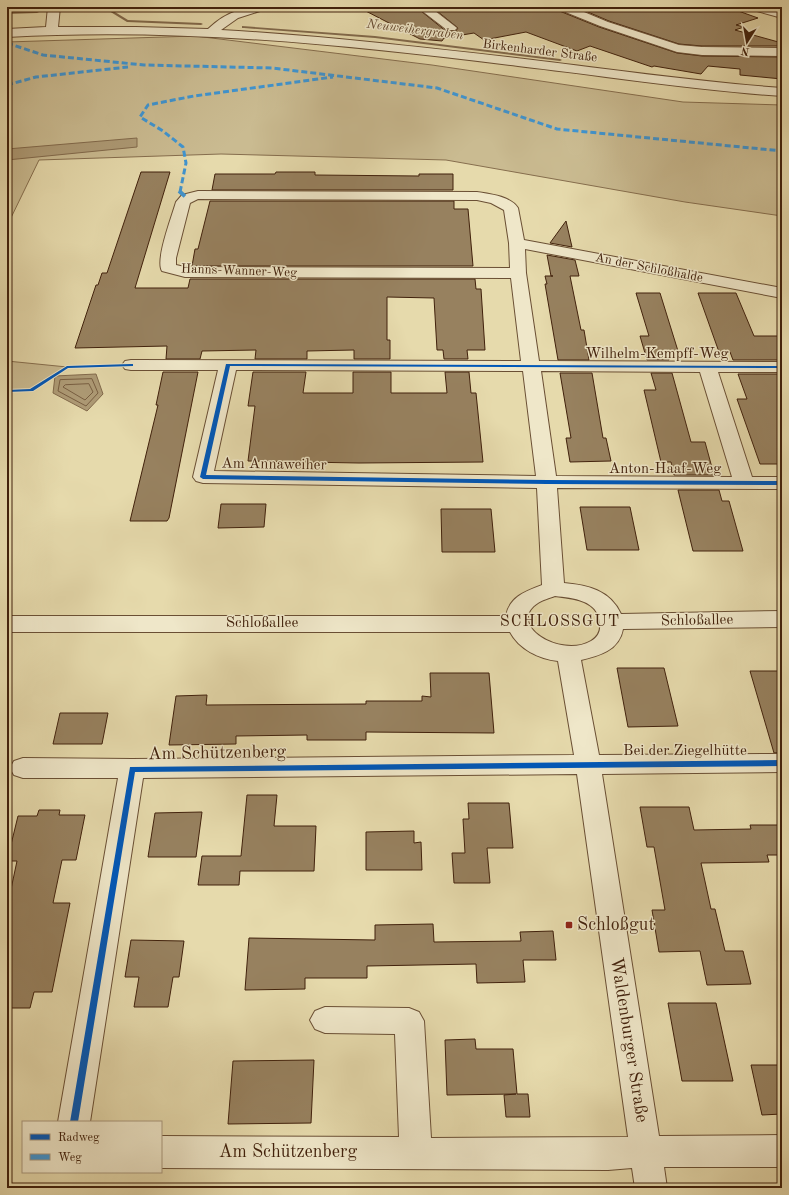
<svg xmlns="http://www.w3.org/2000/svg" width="789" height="1195" viewBox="0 0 789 1195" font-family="'Old Standard TT',serif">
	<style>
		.green { fill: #cabb91; stroke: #866e4e }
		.water { fill: #ae9b76; stroke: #826a4c }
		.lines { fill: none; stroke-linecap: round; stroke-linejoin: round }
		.shore { stroke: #785e41; stroke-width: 1 }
		.stream { fill: #826a4c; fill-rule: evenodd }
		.building { fill: #97815f; stroke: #41210c }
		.street-casing { stroke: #6a4f34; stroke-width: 2 }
		.street { fill: #efe7c9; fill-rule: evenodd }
		.quiet-far1 { stroke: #3f95d2; stroke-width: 3; stroke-dasharray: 6 3; stroke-linecap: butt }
		.quiet { stroke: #3f95d2; stroke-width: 4; stroke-dasharray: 8 4; stroke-linecap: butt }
		.cycleway-casing { stroke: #efe7c9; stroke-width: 2 }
		.cycleway { fill: #0057b8; fill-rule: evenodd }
		.poi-dot { fill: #8f2418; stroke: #efe7c9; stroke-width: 1.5 }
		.labels { text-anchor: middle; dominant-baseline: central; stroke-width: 3; stroke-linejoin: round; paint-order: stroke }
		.far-water-label { font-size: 13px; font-style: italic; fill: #62462c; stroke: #efe7c9 }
		.far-street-label { font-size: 13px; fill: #41210c; stroke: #efe7c9 }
		.street-label { font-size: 15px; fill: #41210c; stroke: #efe7c9 }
		.neighbourhood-label { font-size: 16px; letter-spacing: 1px; fill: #41210c; stroke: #efe7c9 }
		.near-street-label { font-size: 18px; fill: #41210c; stroke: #efe7c9 }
		.near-poi-label { font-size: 18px; fill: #41210c; stroke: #efe7c9; text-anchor: start }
	</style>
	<rect width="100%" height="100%" fill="#e6daac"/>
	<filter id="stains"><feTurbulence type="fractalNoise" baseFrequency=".005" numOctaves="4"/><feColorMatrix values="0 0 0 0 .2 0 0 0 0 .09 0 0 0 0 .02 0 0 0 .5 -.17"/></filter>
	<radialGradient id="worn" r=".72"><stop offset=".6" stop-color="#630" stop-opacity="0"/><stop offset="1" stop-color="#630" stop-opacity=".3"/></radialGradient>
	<g class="green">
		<path d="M195,36L432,65L683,102L782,105V216L685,202L446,160L221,154L39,160L7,226V42Z"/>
		<path d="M7,361L67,367L31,390L7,391Z"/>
	</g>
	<g class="water">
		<path d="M137,138V147L7,160V149Z"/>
		<path d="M96,374L103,394L87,411L53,393L55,376Z"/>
	</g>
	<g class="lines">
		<g class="shore">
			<path d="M92,379L98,393L86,406L58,391L60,380Z"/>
			<path d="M89,384L93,392L85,400L63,387L65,385Z"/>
		</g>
		<g class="stream">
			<path d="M65,9H110L128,20L201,23L203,24L201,25L127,22L109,11H66Z"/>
			<path d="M38,11L39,12L37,13L7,14V12Z"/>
			<path d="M242,26L375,36L560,59L562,60L560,61L375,38L244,28H242Z"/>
		</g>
	</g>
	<g class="building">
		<path d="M358,7H416L447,32H455L458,28L432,7H554L557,10L599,27L677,53L702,56L782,57V79L740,75V69L708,66L701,74L654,66L652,67L590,46L577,51L526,32L484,40L474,33L444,38L442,41L420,39Z"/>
		<path d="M576,7H727L758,18L736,25L744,27L735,30L782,43V46H702L679,44L609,21Z"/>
		<path d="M141,172H170L135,288H188L190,279H475L476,289H481L485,350H467L468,359H444L443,350H437L434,298L387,297V340H390V359H354V350L307,351V359H255L256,350L202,351L200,359H166L167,346L75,348L96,285H98L102,273H107Z"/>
		<path d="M276,172H315V175L419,176V174H453V190H212L215,174H275Z"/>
		<path d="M210,201H454V209H468L473,266H192L195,249H198Z"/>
		<path d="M566,221L572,247L550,243Z"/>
		<path d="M547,255L575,260L579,276H570L581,330H584L589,360H558L545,284H547L545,276H553H551Z"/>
		<path d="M636,293H660L678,351H666L669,360H647L640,336H649Z"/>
		<path d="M698,293H736L754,336H782V360H733L730,352H719Z"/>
		<path d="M163,372H198L169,518L167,521H130L158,405H156Z"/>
		<path d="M253,372H306L303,393H353V372H391V393H447L445,372H469L471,393H476L483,462L359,463L248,461L255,406H248Z"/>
		<path d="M560,373H592L603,438H606L611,461L570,462L566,438H571Z"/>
		<path d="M651,373H672L691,442H705L714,475H674L671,462H661L644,390H656Z"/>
		<path d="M738,374H782V464H760L737,399H747Z"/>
		<path d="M678,490H719L722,501H729L743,551H693Z"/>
		<path d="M221,504H266L264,527L218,528Z"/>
		<path d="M580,507H630L639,550H587Z"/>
		<path d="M441,509H491L495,552H442Z"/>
		<path d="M617,668H664L678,726L628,727Z"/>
		<path d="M750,671H782V752L774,753Z"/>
		<path d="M430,673H489L494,733L366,732V740H307V735L236,736V744L169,745L176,696L207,695L206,705L366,704V701H422V696L431,697Z"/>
		<path d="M60,713H108L102,744H53Z"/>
		<path d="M247,795H277L274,826H316L314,871H240L239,885H198L202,856H241Z"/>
		<path d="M468,803H509L513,848H487L490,883H454L452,853H465L463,819H469Z"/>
		<path d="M640,807H689L694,830L751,829L750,825H782V855H767L769,862L701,863L711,909H715L725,951H743L751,984L707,985L700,951L659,952L652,910H665L654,847H647Z"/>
		<path d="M39,810H60L59,815H85L76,860H62L53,903H70L52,992H34L30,1008H7V908L17,861H7L18,816H37Z"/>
		<path d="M202,812L196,857H148L155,813Z"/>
		<path d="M414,831V843L421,842L422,870H366V832Z"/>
		<path d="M433,924L434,942L521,941L520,932L553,931L556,960H523L525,982L477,983L476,964L367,966V978H305V989L245,990L249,938L375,940V925Z"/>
		<path d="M131,940L184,941L179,977H173L168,1007H134L139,977H125Z"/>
		<path d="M668,1003H716L733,1081H682Z"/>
		<path d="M475,1039L476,1049H513L517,1094H528L530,1117H506L504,1095L516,1094L447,1095L445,1040Z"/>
		<path d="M314,1060L311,1123L228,1124L233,1061Z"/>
		<path d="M751,1065H782V1114L762,1115Z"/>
	</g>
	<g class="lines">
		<g class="street-casing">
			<g id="street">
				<path d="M48,7H60L58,27H136L208,29C227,11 243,7 268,7L266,9L238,18L221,30C325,36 429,48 533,60C616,70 699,82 782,88V96C693,90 606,76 518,66C348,45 178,27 7,37V29L46,27Z"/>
				<path d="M417,7H430L457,28L455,30H447Z"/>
				<path d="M556,7H572L608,22L679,45L702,47L782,48V56L702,55L677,52L600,26L558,9Z"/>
				<path d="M748,7H766L782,11V18L750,9Z"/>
				<path d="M198,191L477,192C490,194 510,196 518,208L524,240L782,288V298L525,249L526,273L539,361L782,362V372H718L752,477H782V489L557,488L564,583C587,585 610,590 621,614L782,611V627L623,629C619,651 598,656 581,660L599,755L782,754V772L602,774L659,1136L782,1135V1167H664L667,1188H635L632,1168L608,1170L161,1168V1136L399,1137L395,1034L325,1033L315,1029L310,1020L315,1011L325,1007L409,1008L419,1012L424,1021L431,1138L628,1137L577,774L143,778L90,1122H58L118,778H23L14,775L10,768L14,761L23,758L132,759L574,755L558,661C539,659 519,649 510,632H7V616H506C509,597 526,591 542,585L537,488L203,483L196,481L193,477L218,370H131L125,369L122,365L125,361L131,360L521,361L511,278L185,277L162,271C155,260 172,216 176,202L182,195ZM198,199L477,200L491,203L504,210L509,243L510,268L185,267L176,265V258L190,203ZM236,370L523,371L536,476L214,471ZM541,371L700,372L732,477L556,476ZM555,596C573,598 598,600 600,623C601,631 598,637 591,641C560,659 505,624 538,603C542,600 550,598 555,596Z"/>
			</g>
		</g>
		<use href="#street" class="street"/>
		<g class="quiet-far1">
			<path d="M7,43L43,55L144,65L272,68L437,88L557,129L782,151"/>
			<path d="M7,85L36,77L128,67"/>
			<path d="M180,192L186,163L183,147L163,131L140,117L148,105L194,96L333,77"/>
		</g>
		<path class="quiet" d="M179,191L187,198"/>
		<g class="cycleway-casing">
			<g id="cycleway">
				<path d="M131,364H133V366L68,368L33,391L7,392V390L30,389L67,366Z"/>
				<path d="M226,364L782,366V368L230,366L206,475L547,480L782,481V485L547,484L203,479L200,477Z"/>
				<path d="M782,760V766L135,772L78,1122H70L130,767Z"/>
			</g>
		</g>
		<use href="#cycleway" class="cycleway"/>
	</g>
	<rect class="poi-dot" x="565" y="921" width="8" height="8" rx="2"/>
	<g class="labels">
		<g class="far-water-label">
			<text transform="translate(415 30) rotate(7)">Neuweihergraben</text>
		</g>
		<g class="far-street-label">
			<text transform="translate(540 51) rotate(7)">Birkenharder Straße</text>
			<text transform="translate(649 268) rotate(11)">An der Schloßhalde</text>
			<text transform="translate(239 271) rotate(2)">Hanns-Wanner-Weg</text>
		</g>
		<g class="street-label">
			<text x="657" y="354">Wilhelm-Kempff-Weg</text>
			<text transform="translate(274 465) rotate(1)">Am Annaweiher</text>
			<text x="665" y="469">Anton-Haaf-Weg</text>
			<text transform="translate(697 621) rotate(-1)">Schloßallee</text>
			<text x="262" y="623">Schloßallee</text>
			<text x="685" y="751">Bei der Ziegelhütte</text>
		</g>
		<g class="neighbourhood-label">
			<text x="560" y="622">SCHLOSSGUT</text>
		</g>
		<g class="near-street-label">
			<text transform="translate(217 753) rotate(-1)">Am Schützenberg</text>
			<text transform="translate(629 1040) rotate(81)">Waldenburger Straße</text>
			<text x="288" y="1152">Am Schützenberg</text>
		</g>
		<g class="near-poi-label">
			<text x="577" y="925">Schloßgut</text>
		</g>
	</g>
	<rect width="789" height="1195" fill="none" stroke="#e6daac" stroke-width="24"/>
	<rect x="8" y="8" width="773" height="1179" fill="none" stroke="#41210c" stroke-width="2"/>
	<rect x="12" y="12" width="765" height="1171" fill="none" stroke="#41210c"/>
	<rect x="22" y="1121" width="140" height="52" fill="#efe7c9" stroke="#a9987d"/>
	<rect x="30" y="1134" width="20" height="6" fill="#0057b8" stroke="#a9987d"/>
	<text x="58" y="1141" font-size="12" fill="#41210c">Radweg</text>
	<rect x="30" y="1154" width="20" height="6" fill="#3f95d2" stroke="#a9987d"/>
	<text x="58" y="1161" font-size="12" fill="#41210c">Weg</text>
	<g transform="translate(747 42) rotate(191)" stroke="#efe7c9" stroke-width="3" paint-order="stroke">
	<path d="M0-3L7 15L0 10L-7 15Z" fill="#41210c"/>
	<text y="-6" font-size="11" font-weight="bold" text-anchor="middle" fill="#41210c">N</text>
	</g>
	<rect width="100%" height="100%" filter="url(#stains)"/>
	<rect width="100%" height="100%" fill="url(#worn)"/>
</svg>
